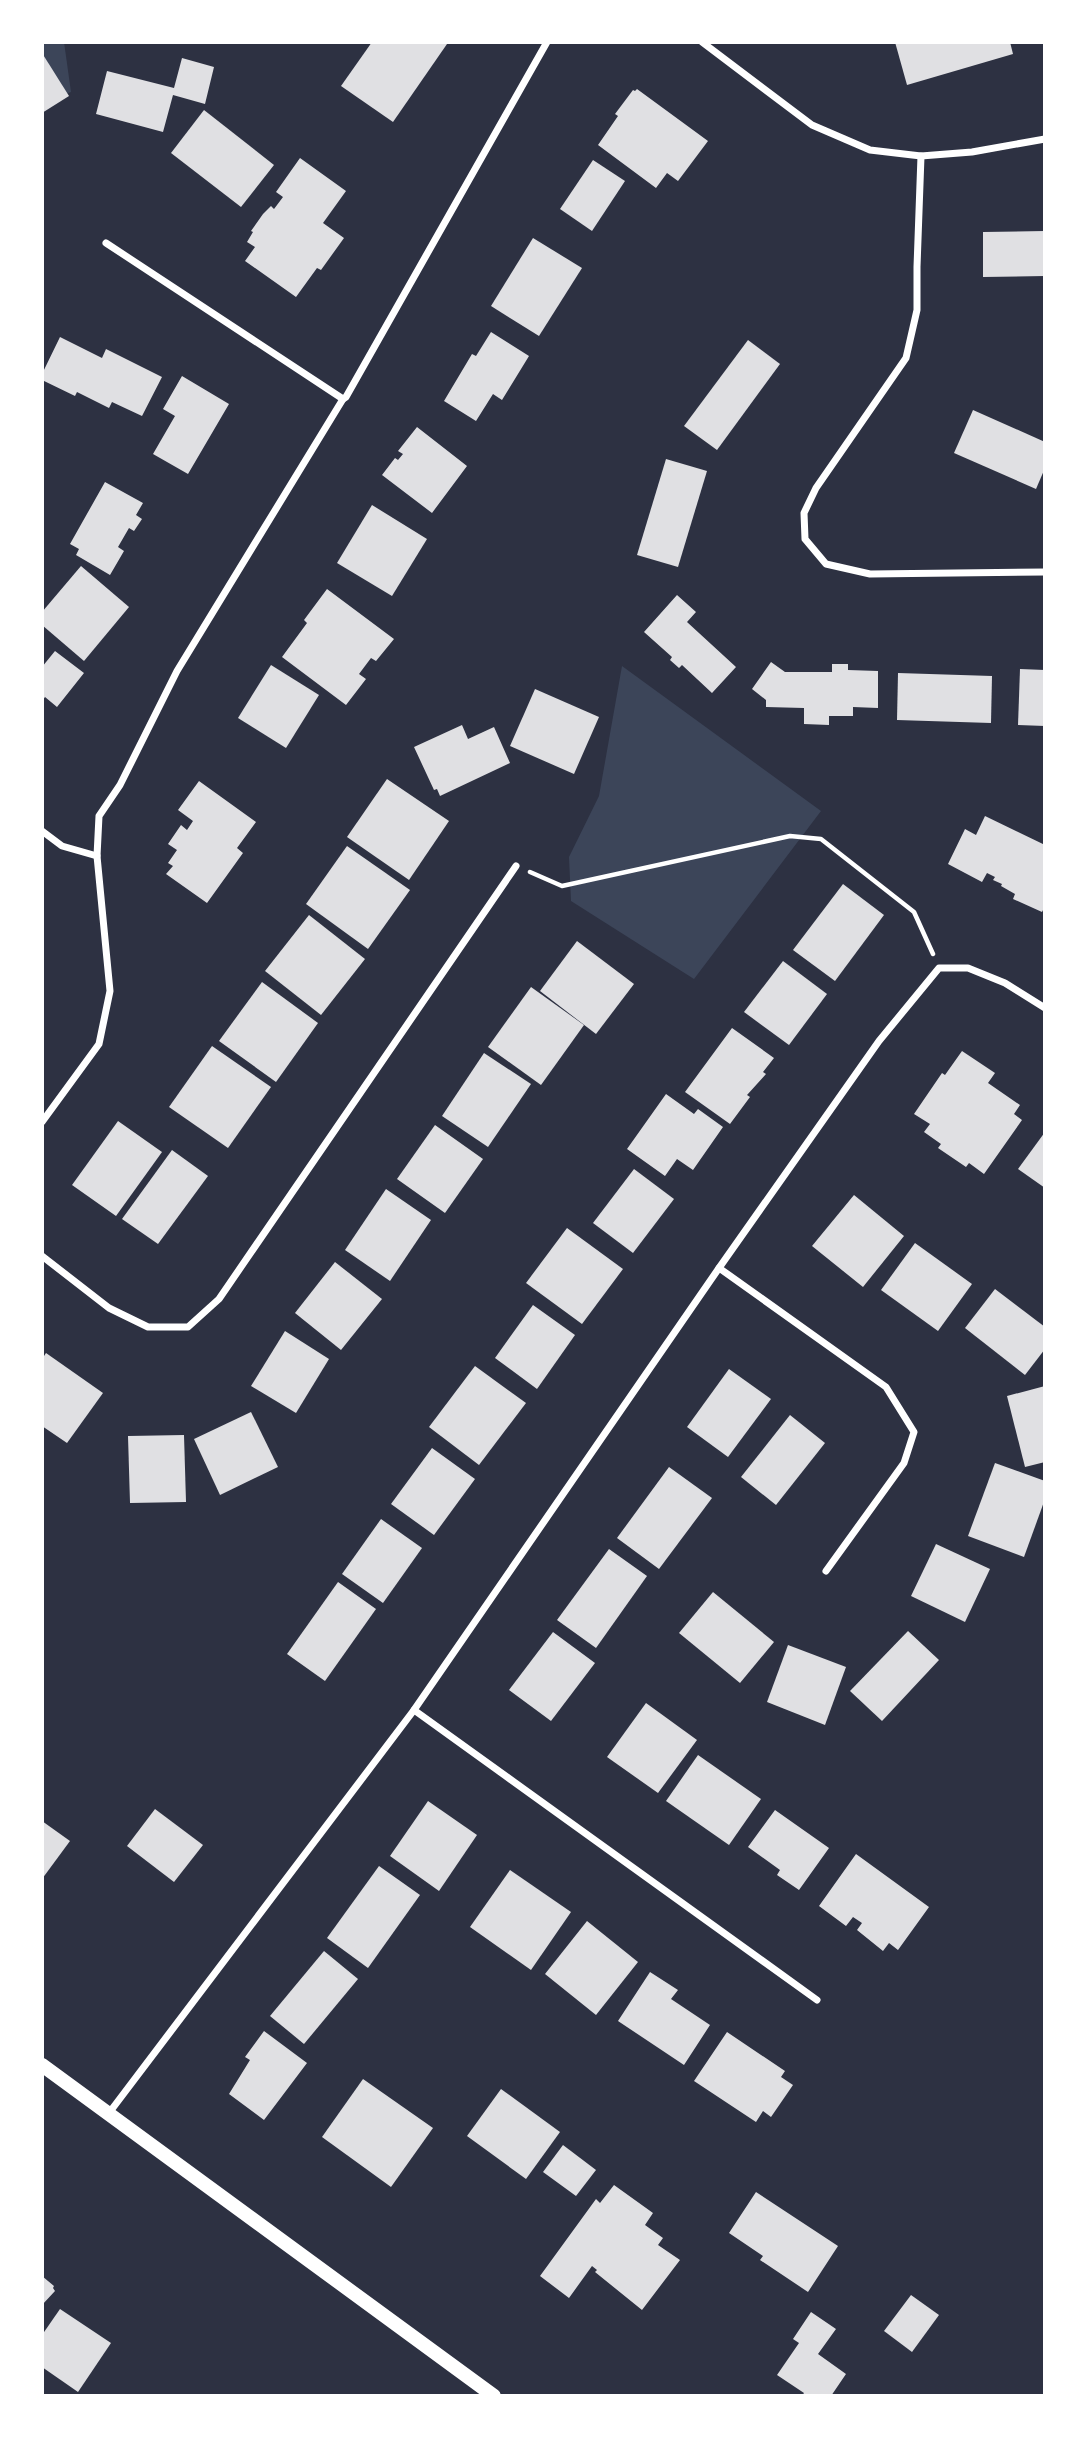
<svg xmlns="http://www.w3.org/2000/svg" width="1087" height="2438" viewBox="0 0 1087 2438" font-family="Montserrat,sans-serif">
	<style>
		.green { fill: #3c4559 }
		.building { fill: #e0e0e3 }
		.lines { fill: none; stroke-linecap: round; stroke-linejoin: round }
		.path { stroke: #fff; stroke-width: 4.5 }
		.minor { stroke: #fff; stroke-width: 7 }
		.secondary { stroke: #fff; stroke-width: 14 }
	</style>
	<rect width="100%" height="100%" fill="#2d3142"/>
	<g class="green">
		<path d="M42,42H64L71,92L42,102Z"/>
		<path d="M622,666L821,811L694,979L571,901L569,857L599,796Z"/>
	</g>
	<g class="building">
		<path d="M372,42H444L447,44L393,122L341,86Z"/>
		<path d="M895,42H1010L1013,54L907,85Z"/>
		<path d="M42,53L69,96L42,113Z"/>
		<path d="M182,58L214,67L205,104L173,95L163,132L96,114L107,71L174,88Z"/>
		<path d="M637,89L708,141L678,181L667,173L656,188L598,145L618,116L615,114L633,90L635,91Z"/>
		<path d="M204,110L274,165L241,207L171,153Z"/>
		<path d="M300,158L346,191L323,223L344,238L321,270L317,268L296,297L245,261L255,247L247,242L253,232L251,231L263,214L271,206L274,209L283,197L276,192Z"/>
		<path d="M593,160L625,181L592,231L560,209Z"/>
		<path d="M1045,231V276L983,277V232Z"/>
		<path d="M533,238L582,268L539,336L491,306Z"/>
		<path d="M491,332L529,356L502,400L493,394L476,421L444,401L472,354L476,356Z"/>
		<path d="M60,337L102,358L106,349L162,377L142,416L112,402L109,408L77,392L75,396L42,380V374Z"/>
		<path d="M748,340L780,364L717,450L684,426Z"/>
		<path d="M182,376L229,404L188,474L153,454L175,416L163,409Z"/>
		<path d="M973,410L1045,442V468L1036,489L954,453Z"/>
		<path d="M417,427L467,466L432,513L382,475L395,458L398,460L403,454L398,451Z"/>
		<path d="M666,459L707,471L678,567L637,555Z"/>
		<path d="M105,482L143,503L136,515L142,519L134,531L129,528L118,547L124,551L110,575L76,555L79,549L70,544Z"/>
		<path d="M372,505L427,539L392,596L337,563Z"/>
		<path d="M81,566L129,607L84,661L42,625V612Z"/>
		<path d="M327,589L394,639L376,661L371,658L359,674L366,679L346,705L282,657L307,623L304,620Z"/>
		<path d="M677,595L696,612L687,622L736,667L712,693L682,665L679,668L670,660L672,657L644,632Z"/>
		<path d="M55,651L84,673L57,707L45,697L42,701V667Z"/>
		<path d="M771,662L785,672H832V664H848V670L878,671V708L853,707V716H829V725L804,724V708L766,707V700L752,689Z"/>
		<path d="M271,665L319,695L286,748L238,718Z"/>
		<path d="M1020,669L1045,670V726L1018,725Z"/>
		<path d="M898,673L992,676L991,723L897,720Z"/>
		<path d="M535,689L599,717L574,774L510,746Z"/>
		<path d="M462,725L468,739L494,727L510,763L440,796L437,789L434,790L414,747Z"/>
		<path d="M387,779L449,821L409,880L347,837Z"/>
		<path d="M199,781L256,822L237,848L243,853L207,903L166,874L173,866L168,863L177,850L168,844L181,825L187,830L193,821L178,810Z"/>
		<path d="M985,816L1045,845V906L1042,912L1013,899L1015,894L1001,886L1002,884L993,880L995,877L987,873L982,882L948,864L965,829L976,835Z"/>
		<path d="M347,846L410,890L368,949L306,904Z"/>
		<path d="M843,884L884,915L835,981L793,950Z"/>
		<path d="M309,915L365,959L321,1015L265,971Z"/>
		<path d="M577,941L634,984L596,1034L540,991Z"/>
		<path d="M783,961L827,994L789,1045L744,1012Z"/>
		<path d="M262,982L318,1023L276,1082L219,1041Z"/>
		<path d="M531,987L584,1025L541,1085L488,1047Z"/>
		<path d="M732,1028L774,1058L763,1072L766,1074L747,1095L750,1097L730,1124L685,1092Z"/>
		<path d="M212,1046L271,1087L228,1148L169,1107Z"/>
		<path d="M962,1051L995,1073L988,1083L1020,1105L1014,1114L1022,1120L984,1174L969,1163L966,1167L938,1148L941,1144L924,1132L930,1124L914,1114L942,1073L945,1075Z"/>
		<path d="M484,1053L531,1084L488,1147L442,1116Z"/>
		<path d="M666,1094L694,1114L698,1109L723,1127L693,1170L677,1159L665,1176L627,1149Z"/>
		<path d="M118,1121L162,1152L116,1216L72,1185Z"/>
		<path d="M435,1125L483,1159L445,1213L397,1179Z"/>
		<path d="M1045,1132V1188L1018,1169Z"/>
		<path d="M172,1150L208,1176L158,1244L122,1219Z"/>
		<path d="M634,1169L674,1199L633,1253L593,1223Z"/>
		<path d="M386,1189L431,1220L390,1281L345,1250Z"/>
		<path d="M854,1195L904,1236L863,1287L812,1246Z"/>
		<path d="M567,1228L623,1269L582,1324L526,1283Z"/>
		<path d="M915,1243L972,1284L938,1331L881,1290Z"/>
		<path d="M335,1262L382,1299L341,1350L295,1313Z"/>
		<path d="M995,1289L1045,1327V1349L1025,1375L965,1328Z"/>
		<path d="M533,1305L575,1335L537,1389L495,1358Z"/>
		<path d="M285,1331L329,1359L296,1413L251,1386Z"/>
		<path d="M46,1353L103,1393L67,1443L42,1426V1359Z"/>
		<path d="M475,1366L526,1403L479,1465L429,1427Z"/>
		<path d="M729,1369L771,1399L728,1457L687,1427Z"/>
		<path d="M1045,1386V1462L1025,1467L1007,1396Z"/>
		<path d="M251,1412L278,1467L220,1495L194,1439Z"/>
		<path d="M790,1415L825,1443L776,1505L741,1477Z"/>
		<path d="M184,1435L186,1502L130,1503L128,1436Z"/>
		<path d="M432,1448L475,1479L434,1535L391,1504Z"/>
		<path d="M995,1463L1045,1481V1499L1024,1557L968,1536Z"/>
		<path d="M669,1467L712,1498L659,1569L617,1538Z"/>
		<path d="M381,1519L422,1548L383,1603L342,1574Z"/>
		<path d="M936,1544L990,1569L965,1622L911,1596Z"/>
		<path d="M609,1549L647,1576L596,1648L557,1620Z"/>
		<path d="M338,1582L376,1609L325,1681L287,1654Z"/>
		<path d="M713,1592L774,1642L740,1683L679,1633Z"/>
		<path d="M908,1631L939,1660L882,1721L850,1691Z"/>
		<path d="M553,1632L595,1663L551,1721L509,1690Z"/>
		<path d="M788,1645L846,1667L825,1725L767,1702Z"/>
		<path d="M646,1703L697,1740L658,1793L607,1757Z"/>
		<path d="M698,1755L761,1799L729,1845L666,1801Z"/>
		<path d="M428,1801L477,1835L439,1891L390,1856Z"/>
		<path d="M155,1809L203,1845L174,1882L127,1846Z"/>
		<path d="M775,1810L829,1848L799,1890L777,1875L780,1870L748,1847Z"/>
		<path d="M42,1821L70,1841L42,1879Z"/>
		<path d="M856,1854L929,1907L898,1950L889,1943L883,1951L857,1930L862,1923L853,1917L846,1926L819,1906Z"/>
		<path d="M379,1866L420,1895L368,1968L327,1938Z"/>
		<path d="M510,1870L571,1912L531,1970L470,1927Z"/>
		<path d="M587,1921L638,1962L596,2015L545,1974Z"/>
		<path d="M324,1951L358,1979L304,2044L270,2016Z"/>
		<path d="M650,1972L678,1990L671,1999L710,2025L684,2065L618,2021Z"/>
		<path d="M264,2031L307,2063L264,2120L229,2094L250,2060L245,2057Z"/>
		<path d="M727,2032L785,2071L781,2077L793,2085L771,2117L763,2111L756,2122L694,2081Z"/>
		<path d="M363,2079L433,2128L391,2187L322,2137Z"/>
		<path d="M501,2089L560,2132L526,2179L467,2136Z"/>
		<path d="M563,2145L596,2170L576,2196L543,2172Z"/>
		<path d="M614,2185L653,2213L645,2225L663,2238L658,2245L680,2260L642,2310L595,2272L597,2270L592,2266L569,2298L540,2276L596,2199L600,2203Z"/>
		<path d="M756,2192L838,2246L808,2292L760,2260L763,2256L729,2233Z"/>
		<path d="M42,2276L54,2286L53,2288L55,2291L42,2305Z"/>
		<path d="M911,2295L939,2315L912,2352L884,2331Z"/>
		<path d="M60,2309L111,2343L78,2392L42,2367V2335Z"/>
		<path d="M811,2312L836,2329L818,2354L846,2374L831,2396H802L804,2393L777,2375L799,2343L793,2339Z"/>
	</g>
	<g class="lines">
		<path class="path" d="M530,872L562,886L790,836L821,839L914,912L933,954"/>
		<g class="minor">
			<path d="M702,42L812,125L870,150L921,156L972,152L1045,139"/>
			<path d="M921,156L917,267V310L906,358L816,488L804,513L805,539L826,564L870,574L1045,572"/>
			<path d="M106,243L343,399"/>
			<path d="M42,831L62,846L97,856"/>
			<path d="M42,1122L99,1044L110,991L97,856L99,816L120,785L177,671L343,399L346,397L547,42"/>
			<path d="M42,1256L109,1308L148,1327H188L219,1299L516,866"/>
			<path d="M719,1268L886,1387L914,1432L904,1463L826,1571"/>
			<path d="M414,1710L817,2000"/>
			<path d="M109,2113L414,1710L719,1268L879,1041L939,968H968L1005,983L1045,1008"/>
		</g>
		<path class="secondary" d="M42,2065L494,2396"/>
	</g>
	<rect width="1087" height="2438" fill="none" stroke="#ffffff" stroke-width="88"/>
</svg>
